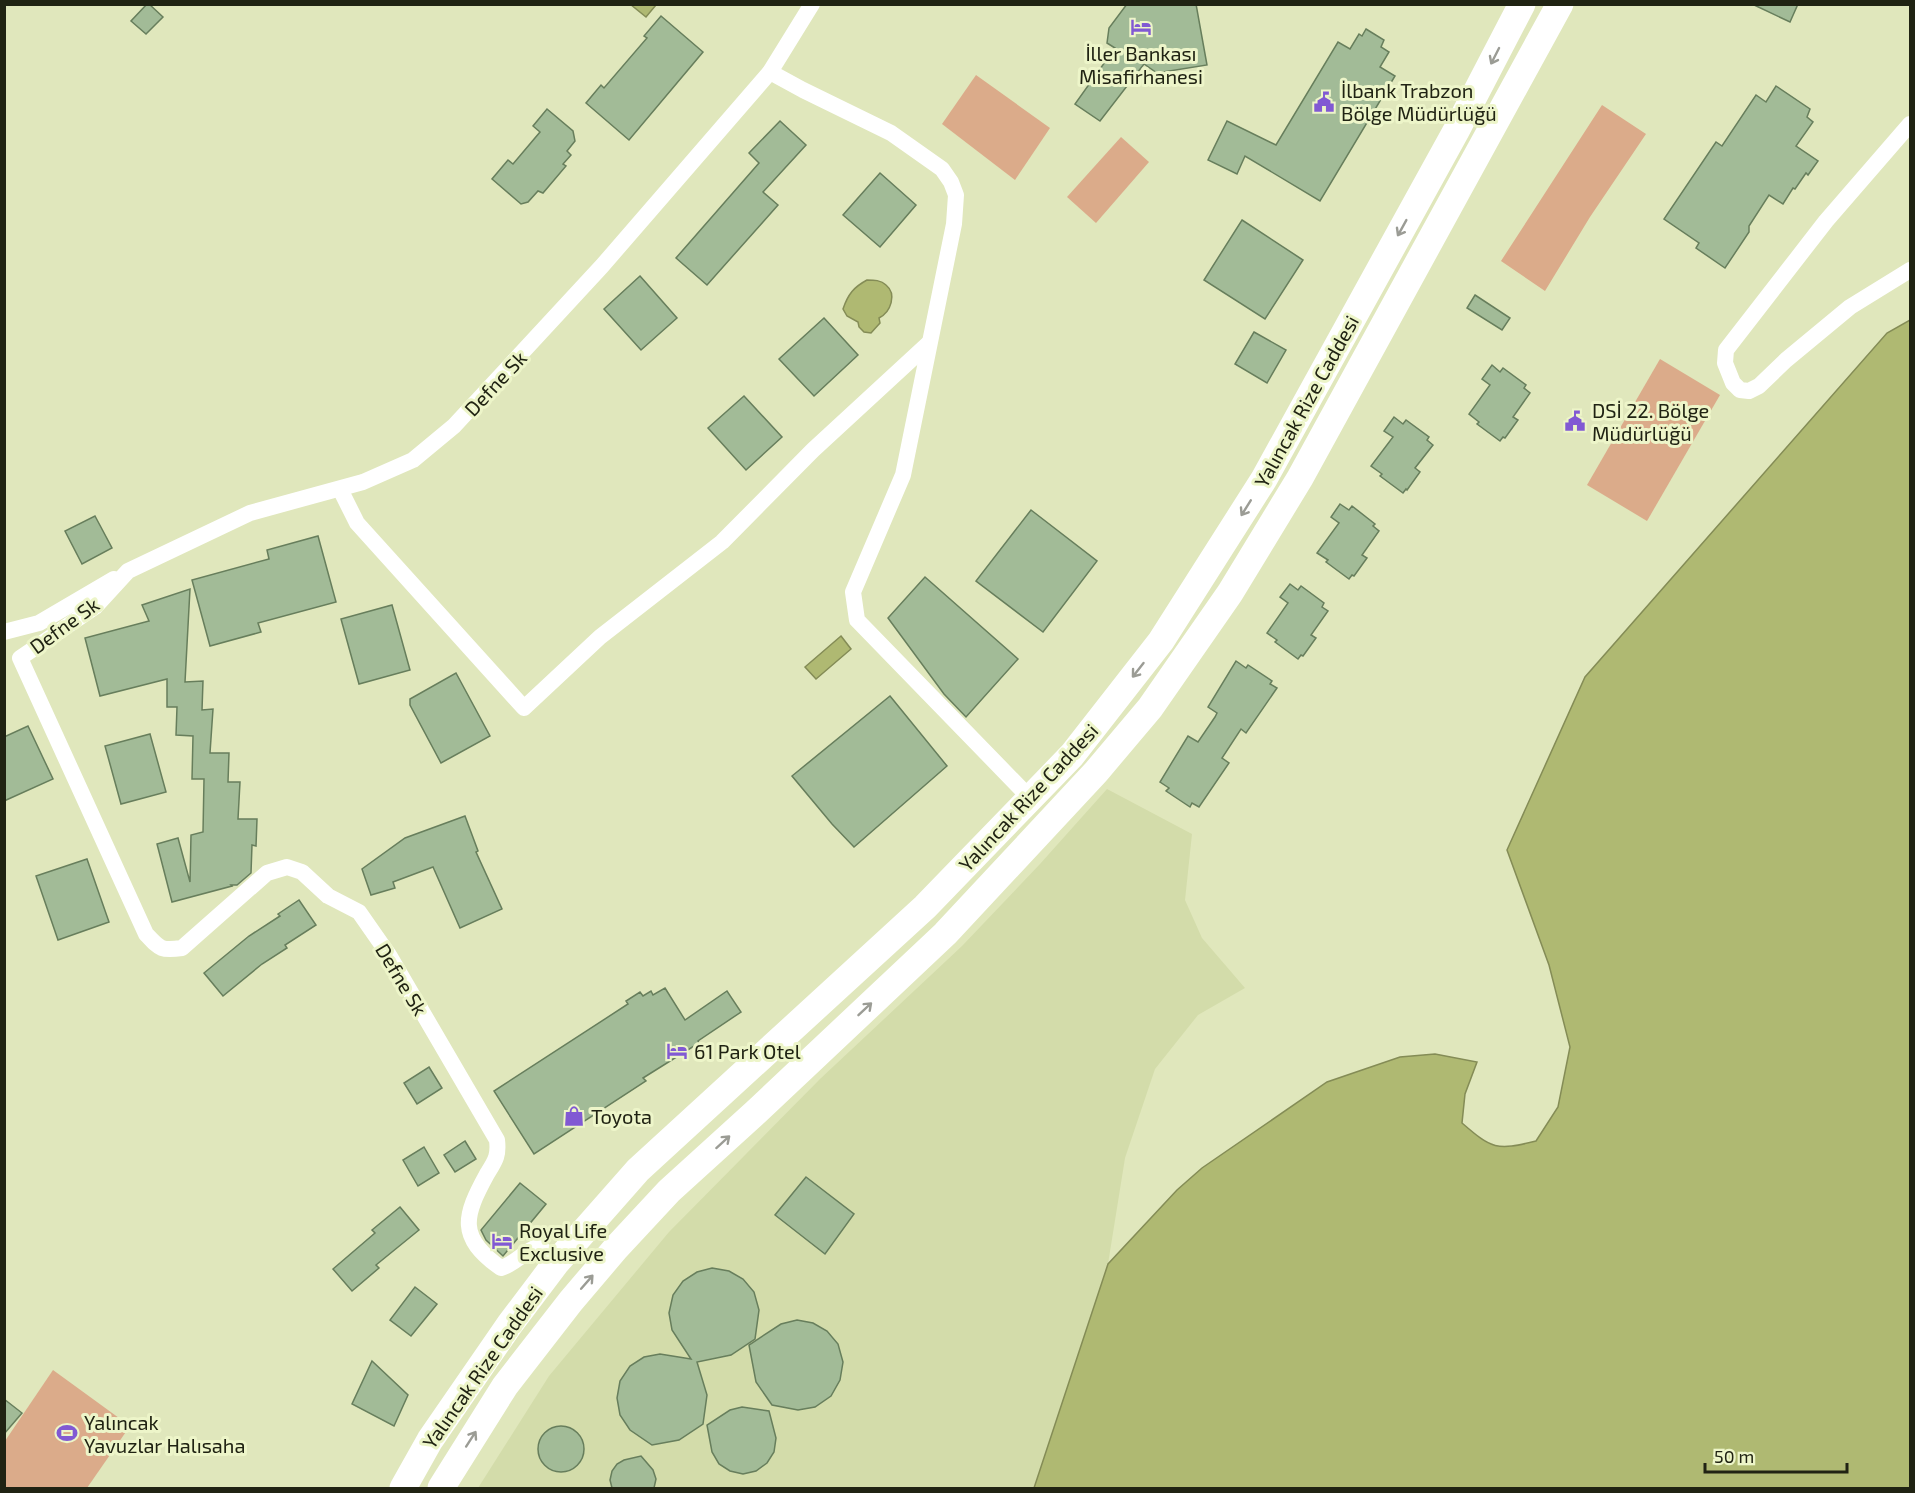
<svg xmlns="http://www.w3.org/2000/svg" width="1915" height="1493" viewBox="0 0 1915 1493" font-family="'Exo 2',sans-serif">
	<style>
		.built { fill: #d3dcaa }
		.green { fill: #dbab8a }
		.water { fill: #afb972; stroke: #848c56; stroke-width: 1.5 }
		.building { fill: #a2bb97; stroke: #677e5c; stroke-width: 1.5 }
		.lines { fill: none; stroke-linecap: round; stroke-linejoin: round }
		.minor { stroke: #fff; stroke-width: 16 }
		.trunk { stroke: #fff; stroke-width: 27 }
		.oneway { stroke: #9b9c95 }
		.labels { text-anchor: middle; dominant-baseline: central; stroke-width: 6; stroke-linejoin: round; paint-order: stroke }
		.poi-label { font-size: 20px; fill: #202313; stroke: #edf5c9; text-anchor: start }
		.street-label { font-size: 20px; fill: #202313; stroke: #edf5c9 }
	</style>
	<rect width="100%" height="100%" fill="#e0e7bc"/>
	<path class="built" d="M1107,789L1192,834L1185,900L1202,938L1245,988L1198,1015L1155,1069L1125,1158L1108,1264L1034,1488H478L549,1376L669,1232L820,1079L962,946L1040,864Z"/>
	<g class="green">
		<path d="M976,75L1050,128L1015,180L942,124Z"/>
		<path d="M1602,105L1646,134L1590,217L1545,291L1501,261Z"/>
		<path d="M1121,137L1149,162L1096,223L1067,197Z"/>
		<path d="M1660,359L1720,395L1647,521L1587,485Z"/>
		<path d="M53,1370L130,1426L87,1488H5V1441Z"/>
	</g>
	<g class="water">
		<path d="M630,4H656V5L646,17Z"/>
		<path d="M867,280C874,280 881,280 886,285C897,294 891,312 879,318L880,323L871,333L864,332L859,327L858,322L847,316L843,309C848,294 854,287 867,280Z"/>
		<path d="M1910,320V1488H1034L1108,1264L1177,1190L1202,1168L1327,1082L1400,1057L1435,1054L1477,1062L1465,1094L1462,1123C1492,1149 1496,1151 1536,1141L1558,1107L1570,1047L1549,965L1507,850L1585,677L1887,333Z"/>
		<path d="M841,636L851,649L816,679L805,667Z"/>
	</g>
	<g class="building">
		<path d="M147,4H149L163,17L146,34L131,21Z"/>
		<path d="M1127,4H1196L1207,65L1157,73L1144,64L1100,121L1075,104L1115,48L1107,43L1109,28Z"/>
		<path d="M1752,4H1798L1790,22Z"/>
		<path d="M661,16L703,52L629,140L586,103L601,85L604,88L647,38L644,36Z"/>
		<path d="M1366,29L1384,40L1381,47L1389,52L1380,67L1395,76L1320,201L1245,156L1237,174L1208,160L1227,121L1276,145L1338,42L1350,49L1359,34L1362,36Z"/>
		<path d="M1776,86L1810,109L1807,117L1813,122L1796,146L1818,161L1808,175L1806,173L1795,189L1793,188L1783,204L1769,195L1749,226V232L1725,268L1696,248L1699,243L1664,219L1716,142L1722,146L1756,95L1766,102Z"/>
		<path d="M547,109L573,131L575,141L567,151L571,155L563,164L566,166L543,193L538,191L528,202L521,204L492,179L508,160L513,164L540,132L533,126Z"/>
		<path d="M780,121L806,145L763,192L778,205L707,285L676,258L759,163L749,153Z"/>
		<path d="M880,173L916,205L880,247L843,215Z"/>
		<path d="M1242,220L1303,260L1265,319L1204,280Z"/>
		<path d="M640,276L677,318L641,350L604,309Z"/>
		<path d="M1475,295L1510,318L1502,330L1467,308Z"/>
		<path d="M824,318L858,355L814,396L779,359Z"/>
		<path d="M1254,332L1286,350L1267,383L1235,364Z"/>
		<path d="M1492,365L1500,372L1503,368L1526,385L1524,388L1530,393L1513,417L1518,420L1505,438L1503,437L1500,441L1477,424L1479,422L1469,414L1490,385L1482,379Z"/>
		<path d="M744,396L782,437L746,470L708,428Z"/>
		<path d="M1394,417L1403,424L1406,420L1429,437L1427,440L1433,445L1415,468L1420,472L1407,490L1406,489L1403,493L1380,476L1382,474L1371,466L1393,437L1384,431Z"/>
		<path d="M1340,504L1349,510L1352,506L1375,524L1373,526L1379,531L1362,555L1367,558L1354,576L1352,575L1349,579L1326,562L1328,560L1317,553L1339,523L1331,517Z"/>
		<path d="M1031,510L1097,561L1043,632L976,581Z"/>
		<path d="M95,516L112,548L82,564L65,531Z"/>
		<path d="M318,536L336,602L258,623L261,632L210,646L192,580L269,559L267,550Z"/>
		<path d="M925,577L1018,659L966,717L944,694L888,618Z"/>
		<path d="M1290,584L1298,590L1301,586L1324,603L1322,607L1328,611L1311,635L1316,638L1303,656L1301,655L1298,659L1275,642L1277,640L1267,633L1288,603L1280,597Z"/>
		<path d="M190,589L185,682L203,681L202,710L213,709L210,753H229L228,782H240L238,819H257L256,846L252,845L251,873L237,885H231L232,886L172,902L157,844L178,838L190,882L191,835L203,832L204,779H192L193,736L176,735L177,707H167V679L100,696L85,638L149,621L142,605Z"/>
		<path d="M392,605L410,670L359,684L341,619Z"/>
		<path d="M1236,661L1246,668L1248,665L1272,681L1270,684L1277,688L1246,733L1241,729L1222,758L1229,763L1199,807L1192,803L1190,807L1166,791L1169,788L1160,782L1188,736L1198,742L1215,717L1217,713L1208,707Z"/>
		<path d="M456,673L490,736L441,763L410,705V699Z"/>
		<path d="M890,696L947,766L854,847L832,824L792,776Z"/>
		<path d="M28,726L53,779L4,801V737Z"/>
		<path d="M150,734L166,792L121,804L105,746Z"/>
		<path d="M465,816L478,851L476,852L502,909L460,928L433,867L393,882L395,888L371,895L362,869L405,838Z"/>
		<path d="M87,859L109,922L58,940L36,876Z"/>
		<path d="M299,900L316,925L285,945L287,948L262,964L223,996L204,973L249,936L280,916L278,914Z"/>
		<path d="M665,988L685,1020L727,991L741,1012L698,1041L699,1043L643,1078L646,1081L534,1154L494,1091L628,1004L626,1001L640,992L643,996L651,991L653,995Z"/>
		<path d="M429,1067L442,1088L417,1104L404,1083Z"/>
		<path d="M465,1141L476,1159L455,1172L444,1155Z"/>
		<path d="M424,1147L439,1173L418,1186L403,1160Z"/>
		<path d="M806,1177L854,1214L825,1254L775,1215Z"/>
		<path d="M520,1183L546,1204L503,1256L486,1240L481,1230Z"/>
		<path d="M400,1207L419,1230L376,1265L379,1268L352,1291L333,1269L375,1233L372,1230Z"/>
		<path d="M712,1268L729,1271L743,1279L754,1292L759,1310L755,1339L731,1355L697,1362L707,1395L703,1424L679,1440L652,1445L630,1430L620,1415L617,1398L620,1381L630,1366L644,1357L660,1354L691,1359L672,1330L669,1313L673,1295L683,1281L697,1272Z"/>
		<path d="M415,1287L437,1304L411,1336L390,1320Z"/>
		<path d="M797,1320L813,1323L827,1331L838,1344L843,1362L840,1380L831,1396L815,1407L798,1410L772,1405L756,1382L749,1345L781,1324Z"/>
		<path d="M372,1361L408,1395L394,1426L352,1404Z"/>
		<path d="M4,1399L22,1413L4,1434Z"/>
		<path d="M742,1407L769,1411L776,1438L774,1452L767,1463L756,1471L743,1474L730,1471L719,1464L712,1452L707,1425L730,1410Z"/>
		<circle cx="561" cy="1449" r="23"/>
		<path d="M641,1456L653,1470L656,1479L654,1488H612L610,1480L612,1471L617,1464L624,1460Z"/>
	</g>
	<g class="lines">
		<g class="minor">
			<path d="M770,72L803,90L891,133L942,169L951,182L956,195L954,224L903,475L853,592L857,620L1030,798"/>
			<path d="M1910,124L1826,221L1726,350L1725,363L1733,383L1740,390L1749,391L1759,386L1786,360L1850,307L1910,270"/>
			<path d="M340,489L357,523L524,708L600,637L722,542L813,450L928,344"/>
			<path d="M4,632L39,623L114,579"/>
			<path d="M559,1259L537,1247C523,1252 515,1264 501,1268C457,1237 464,1216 487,1174C495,1161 499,1156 497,1140L389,955L359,912L328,896L302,872L287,867L267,873L182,948C161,951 160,949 146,934L20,658L95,607L128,571L250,513L363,482L413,460L454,426L602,266L770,72L812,4"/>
		</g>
		<g class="trunk">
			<path d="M403,1488L430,1440L510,1324L556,1263L638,1170L925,907L1072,755L1161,641L1264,479L1456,131L1522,4"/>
			<path d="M441,1488L505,1386L571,1301L616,1248L669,1191L756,1112L945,934L1096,772L1150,708L1230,593L1300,478L1560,4"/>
		</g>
	</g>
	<defs><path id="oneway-shaft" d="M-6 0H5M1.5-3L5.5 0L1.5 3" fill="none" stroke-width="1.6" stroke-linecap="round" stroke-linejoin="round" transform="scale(1.5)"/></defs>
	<g class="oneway">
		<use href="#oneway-shaft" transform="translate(1495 56) rotate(117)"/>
		<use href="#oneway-shaft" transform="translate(1402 228) rotate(119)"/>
		<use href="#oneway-shaft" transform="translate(1246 508) rotate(122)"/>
		<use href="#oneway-shaft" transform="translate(1138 670) rotate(128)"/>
		<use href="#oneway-shaft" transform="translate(865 1009) rotate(-43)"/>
		<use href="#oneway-shaft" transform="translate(723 1142) rotate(-42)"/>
		<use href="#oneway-shaft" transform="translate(587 1282) rotate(-49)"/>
		<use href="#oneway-shaft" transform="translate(471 1439) rotate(-57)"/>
	</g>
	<defs>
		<g id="hotel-bare" transform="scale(1.62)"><path d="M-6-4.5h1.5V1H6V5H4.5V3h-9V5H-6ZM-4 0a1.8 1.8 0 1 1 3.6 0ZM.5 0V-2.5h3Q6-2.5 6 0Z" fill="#8159d3" stroke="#edf5c9" stroke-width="2.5" paint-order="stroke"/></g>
		<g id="civic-bare" transform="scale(1.62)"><path d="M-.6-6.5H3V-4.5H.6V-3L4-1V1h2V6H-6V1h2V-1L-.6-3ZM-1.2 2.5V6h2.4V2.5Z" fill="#8159d3" stroke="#edf5c9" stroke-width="2.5" paint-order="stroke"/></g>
		<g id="shop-bare" transform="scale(1.62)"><path d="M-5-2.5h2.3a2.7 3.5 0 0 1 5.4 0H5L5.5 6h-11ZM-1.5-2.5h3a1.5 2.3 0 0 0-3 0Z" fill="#8159d3" stroke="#edf5c9" stroke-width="2.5" paint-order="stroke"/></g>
		<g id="stadium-bare" transform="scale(1.62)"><path d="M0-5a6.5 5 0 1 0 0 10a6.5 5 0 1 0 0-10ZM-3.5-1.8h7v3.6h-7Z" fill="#8159d3" stroke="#edf5c9" stroke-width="2.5" paint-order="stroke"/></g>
	</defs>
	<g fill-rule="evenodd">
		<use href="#hotel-bare" x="1141" y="27"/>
		<use href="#civic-bare" x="1324" y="102"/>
		<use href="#civic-bare" x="1575" y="421"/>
		<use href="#hotel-bare" x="677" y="1051"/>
		<use href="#shop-bare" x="574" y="1116"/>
		<use href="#hotel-bare" x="502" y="1241"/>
		<use href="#stadium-bare" x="67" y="1433"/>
	</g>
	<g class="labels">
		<g class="poi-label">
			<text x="1141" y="53" text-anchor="middle">İller Bankası<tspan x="1141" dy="23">Misafirhanesi</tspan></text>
			<text x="1341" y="90">İlbank Trabzon<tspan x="1341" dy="23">Bölge Müdürlüğü</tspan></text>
			<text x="1592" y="410">DSİ 22. Bölge<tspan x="1592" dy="23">Müdürlüğü</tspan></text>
			<text x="694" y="1051">61 Park Otel</text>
			<text x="591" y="1116">Toyota</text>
			<text x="519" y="1230">Royal Life<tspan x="519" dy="23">Exclusive</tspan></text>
			<text x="84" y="1422">Yalıncak<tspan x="84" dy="23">Yavuzlar Halısaha</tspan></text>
		</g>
		<g class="street-label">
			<text transform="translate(495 383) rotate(-47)">Defne Sk</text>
			<text transform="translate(1306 401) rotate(-61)">Yalıncak Rize Caddesi</text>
			<text transform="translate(64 625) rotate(-36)">Defne Sk</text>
			<text transform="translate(1028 797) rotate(-47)">Yalıncak Rize Caddesi</text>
			<text transform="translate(402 979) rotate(59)">Defne Sk</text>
			<text transform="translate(482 1367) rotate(-55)">Yalıncak Rize Caddesi</text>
		</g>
	</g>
	<rect width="1915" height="1493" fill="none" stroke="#202313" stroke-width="12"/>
	<path d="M1705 1463v9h142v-9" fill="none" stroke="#202313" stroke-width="3"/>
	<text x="1714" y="1463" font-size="18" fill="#202313" stroke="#edf5c9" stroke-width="4.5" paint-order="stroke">50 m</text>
</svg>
